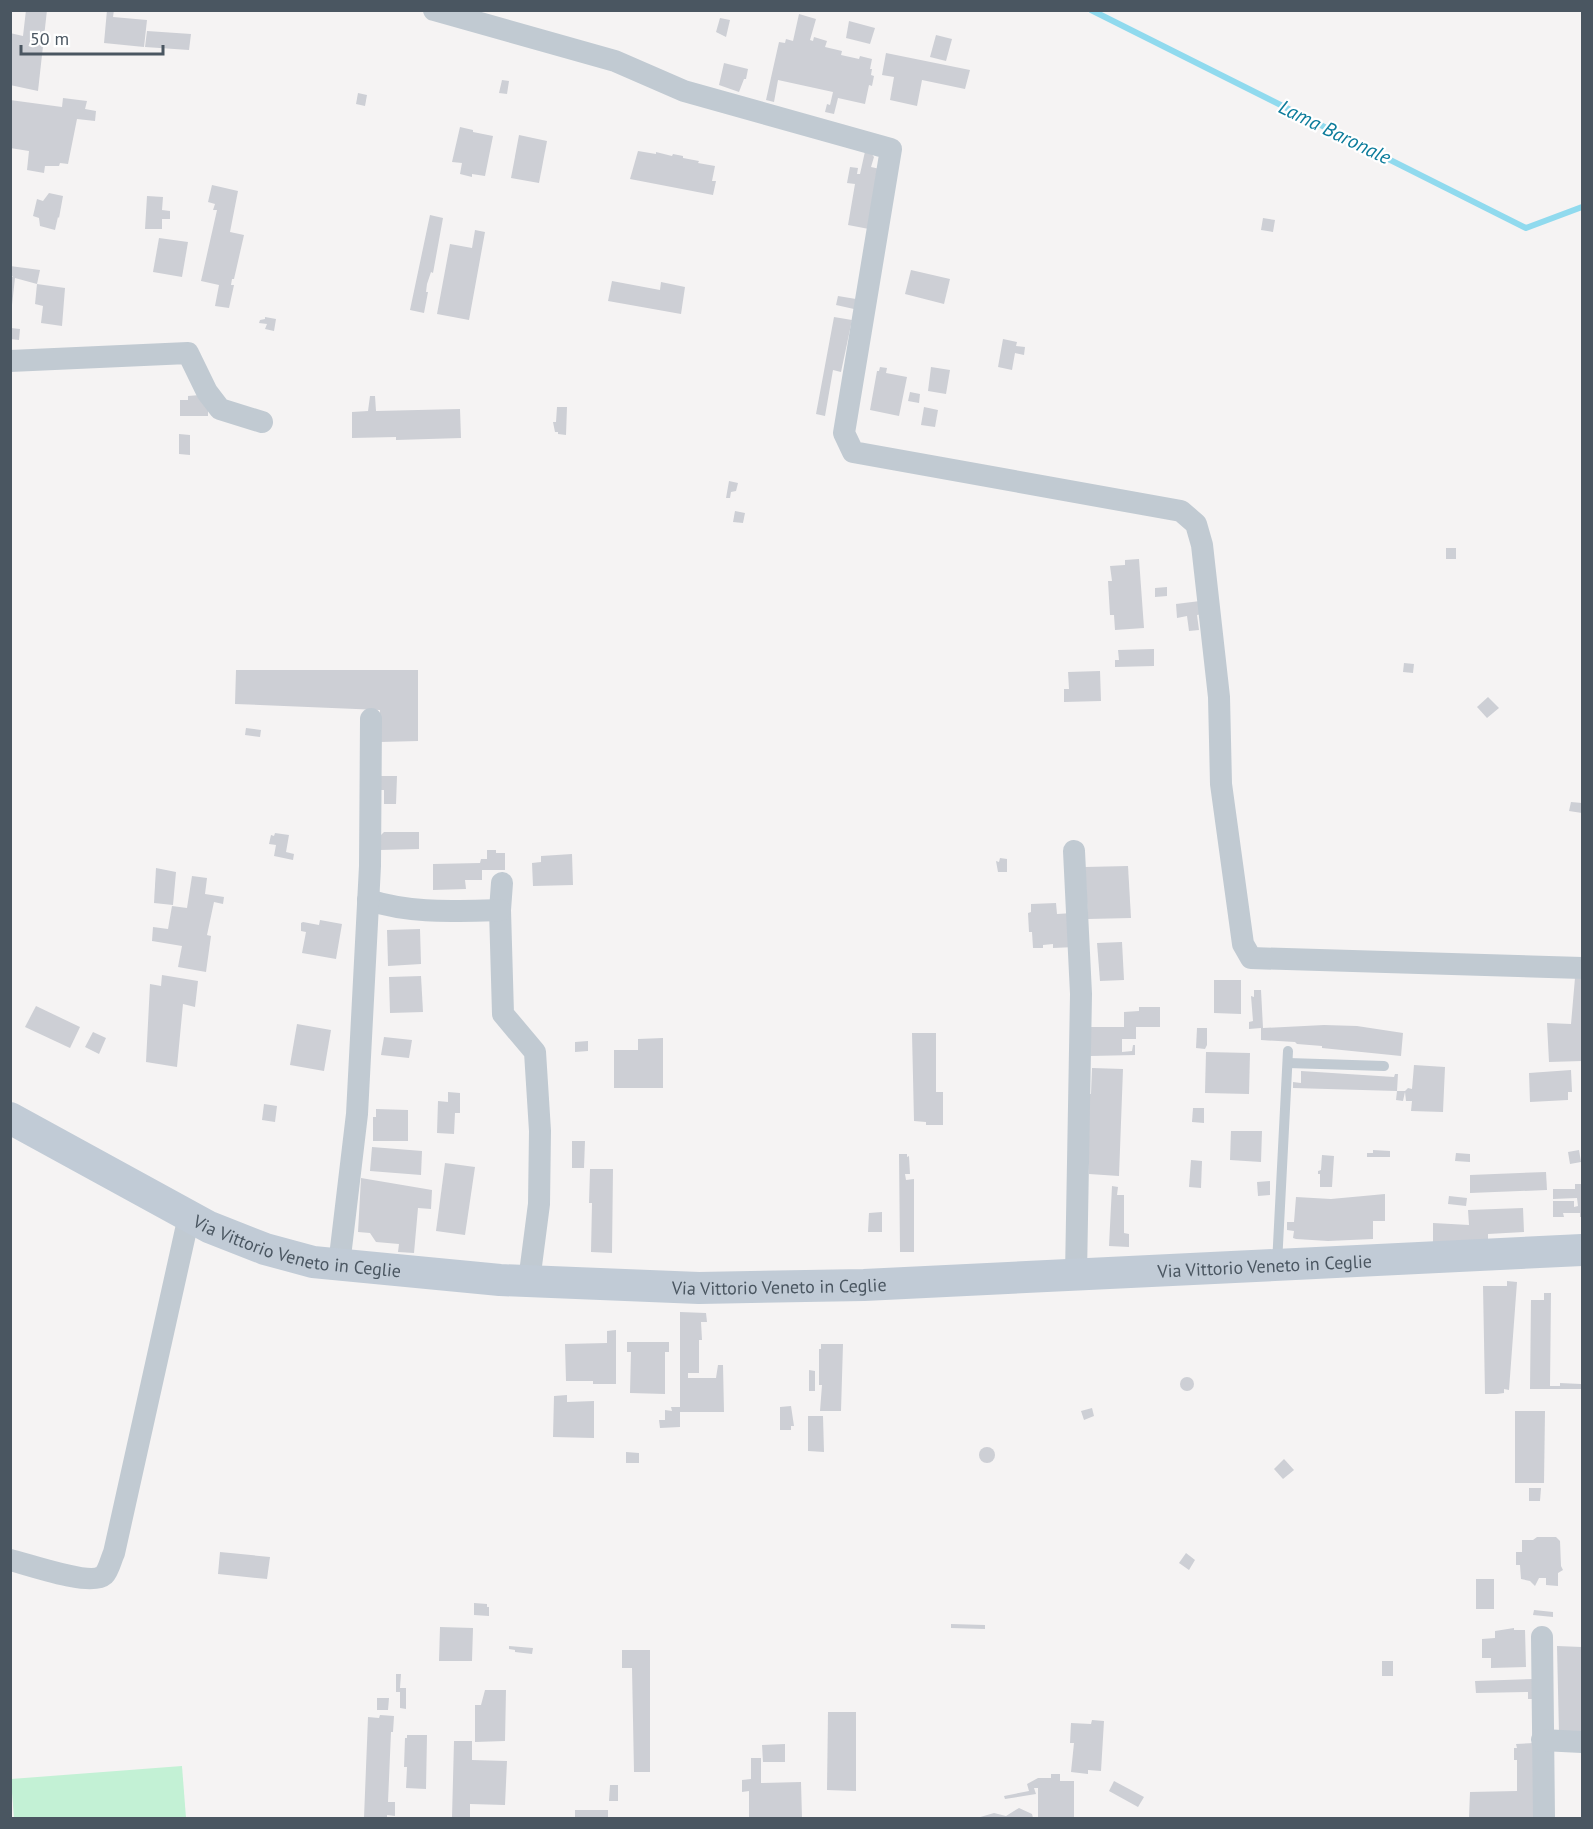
<svg xmlns="http://www.w3.org/2000/svg" width="1593" height="1829" viewBox="0 0 1593 1829" font-family="'PT Sans',sans-serif">
	<style>
		.green { fill: #c3f1d5 }
		.lines { fill: none; stroke-linecap: round; stroke-linejoin: round }
		.stream { stroke: #90daee; stroke-width: 6 }
		.building { fill: #cdcfd5 }
		.service { stroke: #c1cad2; stroke-width: 10 }
		.minor { stroke: #c1cad2; stroke-width: 22 }
		.secondary { stroke: #c1cbd6; stroke-width: 32 }
		.labels { text-anchor: middle; dominant-baseline: central; stroke-width: 4.5; stroke-linejoin: round; paint-order: stroke }
		.street-label { font-size: 18px; fill: #4a5661; stroke: #fff }
		.water-label { font-size: 20px; font-style: italic; fill: #0c7c9b; stroke: #fff }
	</style>
	<rect width="100%" height="100%" fill="#f5f3f3"/>
	<path class="green" d="M182,1766L186,1818H14L11,1779Z"/>
	<g class="lines">
		<path class="stream" d="M1091,10L1526,228L1582,207"/>
	</g>
	<g class="building">
		<path d="M26,10H47L38,91L10,85V33L23,36Z"/>
		<path d="M107,10H114L113,17L147,20L144,47L104,43Z"/>
		<path d="M799,14L816,19L810,40L813,41L814,37L827,41L825,47L842,51L841,55L859,59L860,56L872,59L870,69H872L871,75L874,76L872,86L869,85L865,104L838,98L834,114L825,112L827,104L830,105L833,92L778,80L774,102L766,100L779,42L785,43L786,39L793,41Z"/>
		<path d="M720,18L730,20L726,37L716,32Z"/>
		<path d="M849,21L875,28L870,44L846,38Z"/>
		<path d="M147,31L191,34L189,50L145,47Z"/>
		<path d="M936,35L952,39L946,61L930,57Z"/>
		<path d="M886,53L970,70L965,89L922,80L917,106L890,100L894,77L882,75Z"/>
		<path d="M724,63L748,69L746,79H744L739,92L719,85Z"/>
		<path d="M502,80L509,81L507,94L499,93Z"/>
		<path d="M358,93L367,95L365,106L356,104Z"/>
		<path d="M63,98L87,101L85,109L96,111L95,121L77,119L68,164L60,163L59,166H45L44,173L27,170L29,151L10,148V100L62,107Z"/>
		<path d="M460,127L473,130V132L493,136L485,176L472,174V177L460,174L462,163L452,162Z"/>
		<path d="M519,135L547,141L539,183L511,178Z"/>
		<path d="M866,147L874,157L871,167L880,169L869,229L848,225L855,184L847,183L850,167L858,168L857,174H860Z"/>
		<path d="M638,151L656,154V152L672,156L673,154L683,156V158L699,161L698,163L715,166L712,181H716L713,195L630,179Z"/>
		<path d="M212,185L238,191L230,232L244,235L234,279H232L231,285H234L229,308L215,306L219,285L201,281L217,210H213L215,204L208,202Z"/>
		<path d="M49,193L63,196L59,218L58,217L55,230L40,226L39,218L33,216L37,199L43,201Z"/>
		<path d="M147,196L163,197L162,210L170,211V219H162V229H145Z"/>
		<path d="M430,215L443,218L433,273L431,272L427,284L426,292H428L424,313L410,310Z"/>
		<path d="M1263,218L1275,220L1273,232L1261,230Z"/>
		<path d="M475,230L485,232L469,320L437,314L450,244L472,248Z"/>
		<path d="M159,238L188,242L182,277L153,272Z"/>
		<path d="M10,266L40,270L37,284L15,278L12,305H10V279L13,276H10Z"/>
		<path d="M911,270L950,279L944,304L905,294Z"/>
		<path d="M612,281L660,290L661,282L685,287L681,314L608,301Z"/>
		<path d="M37,284L65,288L62,326L41,323L43,306L35,304Z"/>
		<path d="M838,296L856,299L854,309L836,305Z"/>
		<path d="M265,317L276,319L274,331L265,329L267,324L259,323L260,320L265,319Z"/>
		<path d="M834,317L852,320L841,372L833,370L825,416L816,414Z"/>
		<path d="M11,328L20,329L19,340L10,339Z"/>
		<path d="M1003,339L1017,342L1016,346L1025,347L1024,355L1015,353L1012,370L998,367Z"/>
		<path d="M880,367L887,368L886,373L907,377L899,416L870,410L877,371H879Z"/>
		<path d="M931,367L950,370L946,394L928,391Z"/>
		<path d="M910,392L920,394L919,403L908,401Z"/>
		<path d="M200,395L208,400V416H180V400H188V396Z"/>
		<path d="M370,396H375L376,411L460,409L461,438L396,440V437L352,438V412L368,411Z"/>
		<path d="M557,407H567L566,435L558,434V432H555L553,422H556Z"/>
		<path d="M924,407L938,410L935,427L921,425Z"/>
		<path d="M179,434L190,435V455L179,454Z"/>
		<path d="M729,481L738,483L736,491L731,492L730,498H726Z"/>
		<path d="M735,511L745,513L743,523L733,522Z"/>
		<rect x="1446" y="548" width="10" height="11"/>
		<path d="M1139,559L1144,628L1115,630L1114,615H1110L1108,581H1112L1110,566L1125,565V560Z"/>
		<path d="M1167,587V596L1155,597V588Z"/>
		<path d="M1200,601L1202,614L1197,615L1199,630L1189,631L1187,616L1177,618L1176,604Z"/>
		<path d="M1154,649V666L1115,667V660H1119L1118,650Z"/>
		<path d="M1404,663L1414,664L1413,673L1403,672Z"/>
		<path d="M236,670H418V741L380,742V710L235,704Z"/>
		<path d="M1100,671L1101,701L1064,702V689H1069L1068,672Z"/>
		<path d="M1488,697L1499,708L1487,718L1477,707Z"/>
		<path d="M246,728L261,730L260,737L245,735Z"/>
		<path d="M380,776H397L396,804H384V790H379Z"/>
		<path d="M1571,802L1582,803V813L1569,811Z"/>
		<path d="M384,832H419V849L380,850V836Z"/>
		<path d="M275,833L289,835L286,852L294,854L293,860L274,856L276,845L269,844L271,835L274,836Z"/>
		<path d="M487,850H496V853H505V870H482V880H465L466,889L433,890V864L480,863L481,859H487Z"/>
		<path d="M572,854L573,885L533,886L532,863L541,862V856Z"/>
		<path d="M1000,858L1007,859V872H998L996,861L999,862Z"/>
		<path d="M1128,866L1131,918L1088,919L1085,867Z"/>
		<path d="M156,868L176,872L173,905L154,903Z"/>
		<path d="M192,876L207,878L205,894L224,897L223,904L214,902L207,935L211,936L206,972L178,967L182,946L152,941L153,927L168,929L172,906L187,908Z"/>
		<path d="M1056,903L1057,914L1073,913L1075,947L1053,948V944L1043,945V948H1033L1032,932H1029L1028,913L1031,912V904Z"/>
		<path d="M320,920L342,924L336,959L302,953L306,932L301,931V923L303,922L319,925Z"/>
		<path d="M420,929L421,964L388,966L387,930Z"/>
		<path d="M1122,942L1124,980L1100,981L1097,943Z"/>
		<path d="M162,975L198,981L195,1007L183,1004L177,1067L146,1062L150,984L161,986Z"/>
		<path d="M421,976L423,1012L390,1013L389,977Z"/>
		<path d="M1575,978L1582,979V1061L1549,1062L1547,1023L1571,1024Z"/>
		<path d="M1214,980H1241V1014L1214,1013Z"/>
		<path d="M1254,990H1261L1263,1028L1324,1025L1357,1026L1403,1033L1401,1056L1322,1048V1046L1297,1044L1295,1042L1261,1040V1028L1249,1029V1022L1253,1021L1251,996L1254,997Z"/>
		<path d="M36,1006L80,1027L70,1048L25,1027Z"/>
		<path d="M1139,1007H1160V1027H1136V1039H1122V1052L1132,1051L1133,1045H1135V1055L1090,1056L1091,1027H1124V1012L1139,1011Z"/>
		<path d="M297,1024L331,1030L324,1071L290,1065Z"/>
		<path d="M1197,1028H1207V1045L1205,1049L1196,1048Z"/>
		<path d="M93,1032L106,1038L99,1054L85,1047Z"/>
		<path d="M912,1033H936V1092H943V1125H926V1122L914,1121Z"/>
		<path d="M384,1037L412,1040L409,1058L381,1055Z"/>
		<path d="M663,1038V1088H614V1050H638V1039Z"/>
		<path d="M588,1041V1051L575,1052V1042Z"/>
		<path d="M1206,1052L1250,1053L1249,1094L1205,1093Z"/>
		<path d="M1414,1065L1445,1067L1443,1112L1411,1111L1412,1101H1406L1405,1092L1403,1101L1396,1100L1397,1091L1293,1088V1082L1301,1083V1071L1394,1077L1395,1074H1398L1397,1091H1405L1408,1088L1412,1089Z"/>
		<path d="M1092,1068L1123,1069L1119,1176L1089,1174V1094H1091Z"/>
		<path d="M1571,1070L1572,1092H1568V1100L1530,1102L1529,1073Z"/>
		<path d="M448,1092L460,1093V1113H455L454,1134L437,1133L438,1101L448,1102Z"/>
		<path d="M264,1104L277,1106L275,1122L262,1120Z"/>
		<path d="M1193,1108H1204V1123L1192,1122Z"/>
		<path d="M376,1109L408,1110V1141H373V1117H376Z"/>
		<path d="M1231,1131H1262L1261,1162L1230,1160Z"/>
		<path d="M572,1141H585L584,1168H572Z"/>
		<path d="M372,1147L422,1151L421,1175L370,1171Z"/>
		<path d="M1373,1150L1390,1151V1157H1367V1153H1373Z"/>
		<path d="M1579,1150L1581,1162L1570,1164L1568,1152Z"/>
		<path d="M1456,1153L1470,1154V1162L1455,1161Z"/>
		<path d="M899,1154H907V1157L909,1156L910,1174H905L906,1180L914,1179V1252H900Z"/>
		<path d="M1322,1155L1334,1156L1332,1187H1320V1174H1318V1171L1321,1170Z"/>
		<path d="M1191,1160L1202,1161L1201,1188L1189,1187Z"/>
		<path d="M445,1163L475,1167L465,1235L436,1231Z"/>
		<path d="M590,1169H613L612,1253L591,1252L592,1203H589Z"/>
		<path d="M1546,1172L1547,1190L1470,1193V1175Z"/>
		<path d="M361,1178L432,1190L431,1209L418,1208L414,1253L398,1252L399,1244L376,1242L370,1233L358,1232Z"/>
		<path d="M1270,1181V1195L1258,1196L1257,1182Z"/>
		<path d="M1575,1184H1582V1217H1580V1213H1563L1564,1217H1553V1201H1574V1207L1578,1206L1577,1198L1553,1199V1189H1575Z"/>
		<path d="M1112,1186L1118,1187L1117,1195H1124V1233L1129,1234V1247L1109,1246Z"/>
		<path d="M1385,1194V1221H1373V1239L1328,1241L1296,1239L1293,1238L1294,1231L1287,1230V1222H1294L1296,1197L1331,1199Z"/>
		<path d="M1449,1196L1467,1198L1466,1206L1448,1204Z"/>
		<path d="M1523,1208L1524,1232L1488,1234V1243L1433,1246V1223L1469,1225L1468,1210Z"/>
		<path d="M882,1212V1232H868L869,1213Z"/>
		<path d="M1507,1281L1517,1282L1509,1390L1504,1389V1393L1497,1394H1485L1483,1286H1507Z"/>
		<path d="M1544,1293H1551L1550,1386H1560V1383L1581,1384V1389H1530L1531,1300H1544Z"/>
		<path d="M680,1312L706,1313L707,1322H701L702,1340H699V1373H688V1378H716L718,1365H723L724,1412H680V1427L660,1428L659,1420H665V1410L672,1411L671,1407H680Z"/>
		<path d="M616,1330V1384H593V1381H566L565,1344L607,1343V1331Z"/>
		<path d="M627,1342H669V1352H665V1394L630,1393L631,1352H627Z"/>
		<path d="M821,1344H843L841,1411H820L822,1385H819V1349H821Z"/>
		<path d="M809,1370L815,1371V1391H809Z"/>
		<circle cx="1187" cy="1384" r="7"/>
		<path d="M567,1395V1402L594,1401V1438L553,1437L554,1396Z"/>
		<path d="M791,1406L794,1426H791V1430H780V1407Z"/>
		<path d="M1092,1408L1094,1416L1084,1420L1081,1411Z"/>
		<path d="M1515,1411H1545L1544,1483H1515Z"/>
		<path d="M808,1416H823L824,1452L808,1451Z"/>
		<circle cx="987" cy="1455" r="8"/>
		<path d="M626,1452L639,1453V1463H626Z"/>
		<path d="M1284,1459L1294,1470L1283,1479L1274,1469Z"/>
		<path d="M1529,1488H1541L1540,1501H1529Z"/>
		<path d="M1537,1537H1556L1560,1541L1561,1566L1563,1570L1558,1573V1586L1546,1585V1578H1539L1535,1586L1530,1581L1521,1579L1520,1565H1516V1552H1522V1540H1533Z"/>
		<path d="M220,1552L270,1557L267,1579L218,1574Z"/>
		<path d="M1186,1553L1195,1560L1189,1570L1179,1563Z"/>
		<rect x="1476" y="1579" width="18" height="30"/>
		<path d="M474,1603L487,1604V1607H489V1616L474,1615Z"/>
		<path d="M1534,1610L1553,1612V1617L1533,1615Z"/>
		<path d="M951,1624L985,1625V1629L951,1628Z"/>
		<path d="M440,1627L473,1628L472,1661H439Z"/>
		<path d="M1514,1628V1630H1525L1526,1667L1491,1668V1658H1482V1639L1495,1638V1631Z"/>
		<path d="M509,1646L533,1648L532,1654L515,1652V1650L509,1649Z"/>
		<path d="M1557,1646L1582,1647V1735L1559,1734Z"/>
		<path d="M622,1650H650V1772H634L632,1668H622Z"/>
		<rect x="1382" y="1661" width="11" height="15"/>
		<path d="M396,1674H401L400,1688H406V1709L400,1708V1692H396Z"/>
		<path d="M1535,1679V1699H1528V1692L1476,1693L1475,1681Z"/>
		<path d="M485,1690H506L505,1741L475,1742V1705H481Z"/>
		<path d="M377,1698H389L388,1710H377Z"/>
		<path d="M828,1712H856V1791L827,1790Z"/>
		<path d="M380,1715L394,1716L393,1732H391L388,1802H395V1816L387,1815V1818H364L368,1717L379,1718Z"/>
		<path d="M1092,1720L1104,1721L1101,1771L1088,1770V1774L1071,1772L1074,1743H1070L1071,1723L1091,1724Z"/>
		<path d="M407,1735H427L426,1789L406,1788L407,1767H404L405,1738H407Z"/>
		<path d="M454,1741H472V1760L507,1761L505,1805L470,1804V1818H452Z"/>
		<path d="M1535,1743L1536,1818H1469L1470,1792L1517,1791V1760H1514V1748H1517L1516,1744Z"/>
		<path d="M785,1744V1762H763L762,1745Z"/>
		<path d="M751,1758H761V1783L801,1782L802,1818H749V1791L742,1792V1780L751,1779Z"/>
		<path d="M1051,1774H1060V1781H1074V1818H1038V1788H1034L1036,1794L1005,1799L1004,1796L1029,1791L1027,1784L1038,1778H1051Z"/>
		<path d="M1114,1781L1144,1797L1138,1807L1109,1791Z"/>
		<path d="M610,1785H618V1801H609Z"/>
		<path d="M1019,1808L1032,1814L1033,1818H977L994,1813L1006,1816Z"/>
		<rect x="575" y="1810" width="33" height="8"/>
	</g>
	<g class="lines">
		<g class="service">
			<path d="M1288,1063L1384,1066"/>
			<path d="M1277,1264L1288,1051"/>
		</g>
		<g class="minor">
			<path d="M434,10L615,61L684,91L891,149L844,433L853,452L1181,511L1196,524L1202,545L1219,697L1221,784L1243,944L1251,958L1582,968"/>
			<path d="M10,361L188,353L207,392L220,409L262,422"/>
			<path d="M1074,851L1081,994L1076,1275"/>
			<path d="M502,883L500,910L503,1014L535,1052L540,1131L539,1204L529,1281"/>
			<path d="M368,900C413,914 453,911 500,910"/>
			<path d="M339,1265L357,1114L370,866L371,719"/>
			<path d="M10,1560C28,1564 91,1587 104,1575C109,1570 111,1559 114,1553L189,1216"/>
			<path d="M1542,1637L1544,1818"/>
			<path d="M1542,1740L1582,1742"/>
		</g>
		<path class="secondary" id="s1" d="M10,1118L209,1227L265,1249L313,1262L500,1280L699,1288L864,1285L1582,1250"/>
	</g>
	<g class="labels">
		<g class="street-label">
			<text stroke="none"><textPath href="#s1" startOffset="318">Via Vittorio Veneto in Ceglie</textPath></text>
			<text stroke="none"><textPath href="#s1" startOffset="1290">Via Vittorio Veneto in Ceglie</textPath></text>
			<text stroke="none"><textPath href="#s1" startOffset="804">Via Vittorio Veneto in Ceglie</textPath></text>
		</g>
		<g class="water-label">
			<text transform="translate(1335 132) rotate(26)">Lama Baronale</text>
		</g>
	</g>
	<rect width="1593" height="1829" fill="none" stroke="#4a5661" stroke-width="24"/>
	<path d="M21 45v9h142v-9" fill="none" stroke="#4a5661" stroke-width="3"/>
	<text x="30" y="45" font-size="18" fill="#4a5661" stroke="#ffffff" stroke-width="4.5" paint-order="stroke">50 m</text>
</svg>
